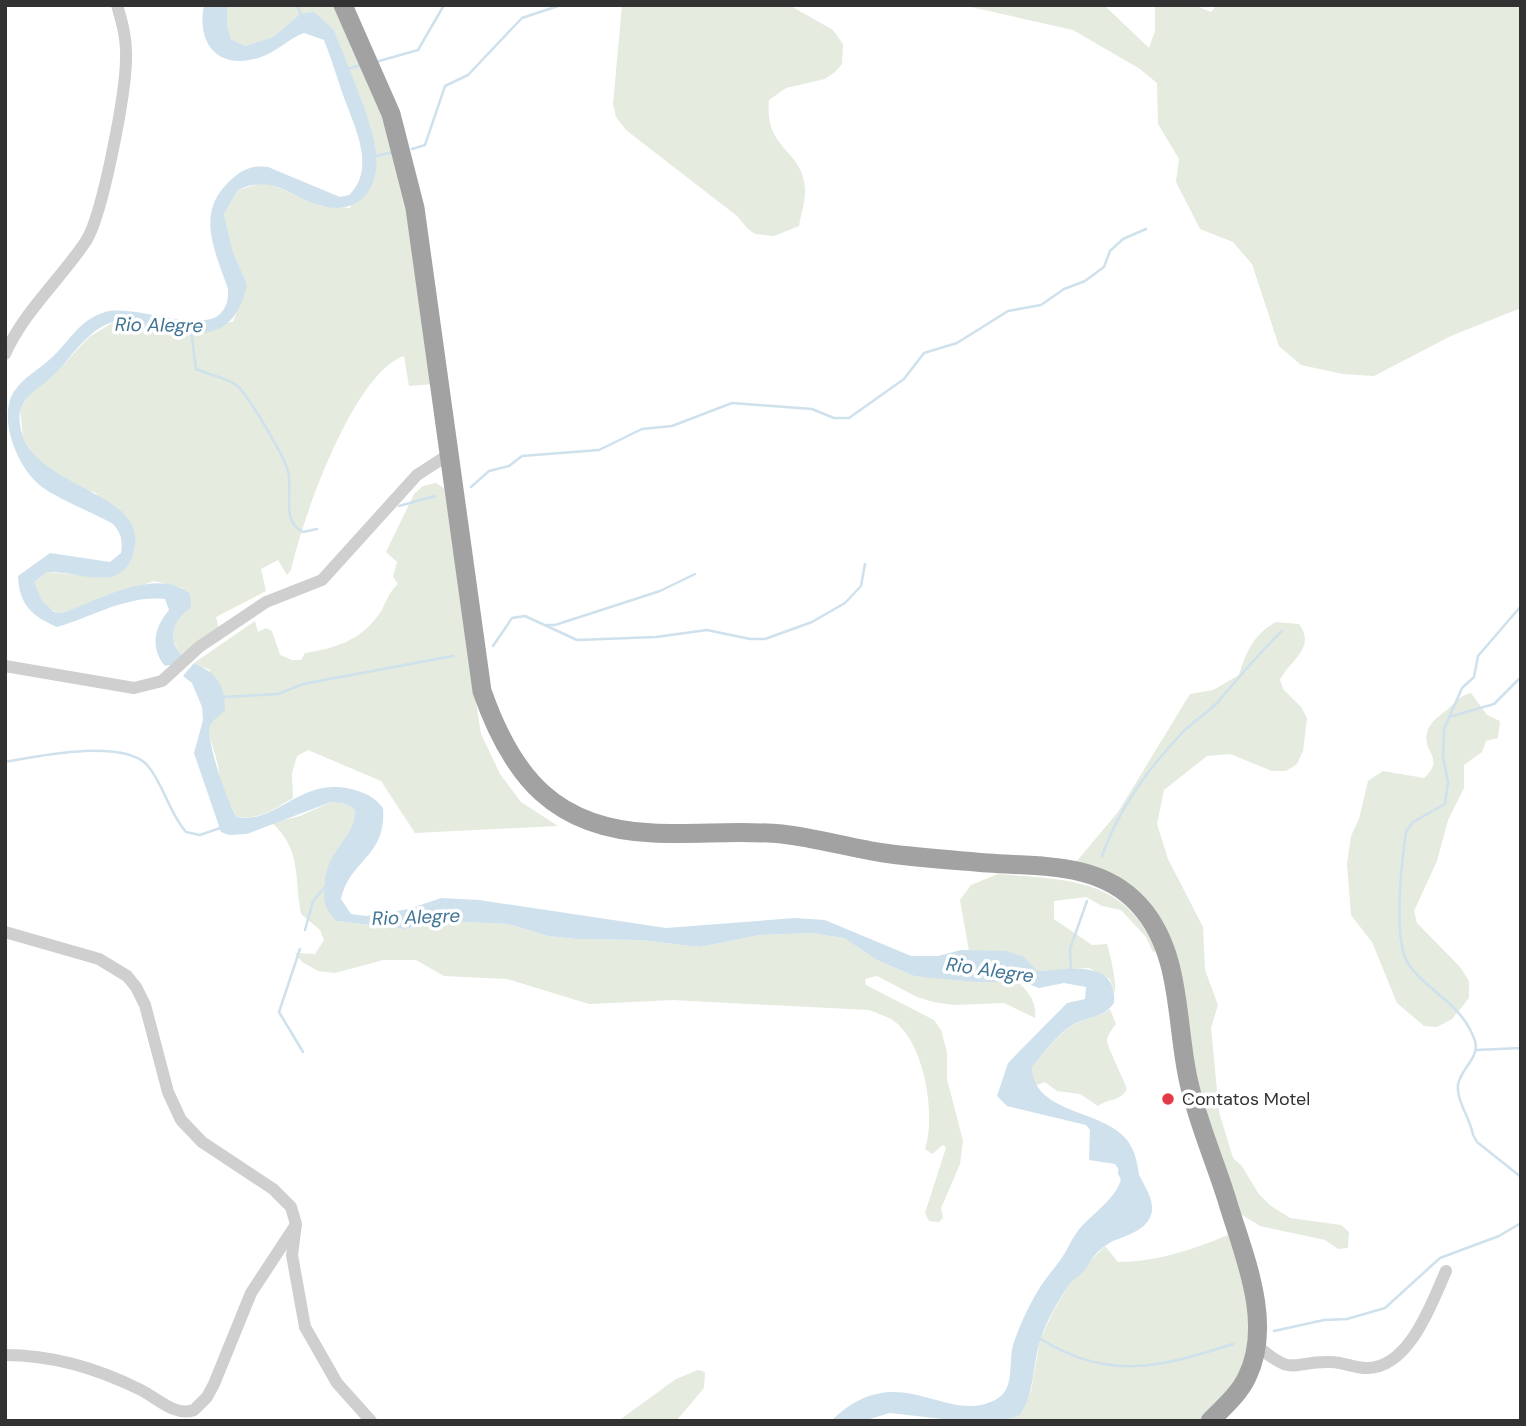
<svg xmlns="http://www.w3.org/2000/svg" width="1526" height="1426" viewBox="0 0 1526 1426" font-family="'DM Sans',sans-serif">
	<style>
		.green { fill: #e5ebde }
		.water { fill: #cee1ed }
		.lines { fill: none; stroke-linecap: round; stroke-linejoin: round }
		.stream { stroke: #cee1ed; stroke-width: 2.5 }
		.river { stroke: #cee1ed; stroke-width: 18 }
		.minor { stroke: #cfcfcf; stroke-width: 12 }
		.trunk { stroke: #a2a2a2; stroke-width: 19 }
		.poi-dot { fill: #e43947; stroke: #fff; stroke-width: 2.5 }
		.labels { text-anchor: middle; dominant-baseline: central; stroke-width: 7; stroke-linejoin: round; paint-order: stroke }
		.poi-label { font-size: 18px; fill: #323232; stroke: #fff; text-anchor: start }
		.water-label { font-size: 19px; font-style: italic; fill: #3f7495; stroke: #fff }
	</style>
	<rect width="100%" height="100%" fill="#fff"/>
	<g class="green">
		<path d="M227,5H339L392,128L410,194L434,384L409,386L404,356C353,373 302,520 291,570L287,575L278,560L261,569L266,591L216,617L220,633L190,661L180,655L173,639L174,626L182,613L183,588L154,581L61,613C47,611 35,596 34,582L47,572L98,577L135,549L96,493L71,484L35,458L23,438L20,409L30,394L52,377L89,337L114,322L165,329L233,322L247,284L233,252L224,214L238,190L265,182L321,206L350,208L375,147L334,30L300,14L273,37L245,46L231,39L227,25Z"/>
		<path d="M622,5H789L833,30L843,44L842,64L835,72L825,79L786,88L769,100C764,151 802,148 805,188C806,200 801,214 799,226L774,236L755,234L748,229L737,216L626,130L616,117L613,104Z"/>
		<path d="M962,5H1104L1149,48L1155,31V5H1194L1211,12L1217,5H1521V308L1451,336L1374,376L1343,374L1301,365L1279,346L1252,264L1233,242L1200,229L1176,182L1179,159L1158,124L1157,83L1140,69L1073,30Z"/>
		<path d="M436,483L444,488L481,734L500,774L521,802L558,826L415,833L381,781L308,750L297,756L292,773L293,798C276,808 258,821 237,817L221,789L218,765L209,734L210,670L194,663L255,621L258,632L266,628L272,631L280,655L292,660H301L305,653C335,648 359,641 377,617C386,606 387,593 398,584L393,577L397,562L386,552L414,494L423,486Z"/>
		<path d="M1276,622L1299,624C1317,648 1289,661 1280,680L1283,689L1301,707L1307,718L1303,751L1297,764L1286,771H1272L1230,754L1207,756L1164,790L1157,824L1168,859L1203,927L1205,970L1218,1005L1211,1028L1219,1112L1233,1158L1242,1166L1258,1193L1271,1206L1290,1218L1341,1225L1349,1232L1348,1248L1338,1249L1325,1240L1260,1226L1236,1211L1199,1088L1173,944L1159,916L1071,868L1118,812L1190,694L1213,690L1239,675C1246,652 1254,634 1276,622Z"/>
		<path d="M1471,693L1487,715L1500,721L1498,738L1486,741L1482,752L1464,765V788L1448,820L1437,861L1414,911L1417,923L1460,967L1469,981V998L1452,1019L1437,1027L1424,1026L1397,1003L1372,942L1351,915L1347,864L1351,836L1359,819L1368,781L1383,771L1424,778C1446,758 1422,752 1427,733C1429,722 1441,715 1449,708C1457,700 1460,696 1471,693Z"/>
		<path d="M331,802L346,804L354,809C365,830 353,853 337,867V921L405,929L440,921L508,924L548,936L575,939L640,940L700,947L759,935L810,933L844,938L877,960L914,976L1017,981C1028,991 1037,1002 1035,1018L1004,1003L954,1005L933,1002L917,997L877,976L865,979L866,985L934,1020L941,1030L947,1052V1079L963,1141L960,1164L941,1208L943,1218L939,1222L929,1221L925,1213L946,1148L943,1145L932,1154L925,1149C936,1115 925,1044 894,1021C887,1016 876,1013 869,1010L673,1000L589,1004L507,979L444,976L416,960H383L335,973L318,971L302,962L295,953L315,954L324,940L320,930L301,914C294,878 302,850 272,823L300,816Z"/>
		<path d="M998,874C1067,880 1126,877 1156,951L1153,952L1146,937L1121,910L1102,906L1086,897L1054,901V919L1092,945L1107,944C1110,952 1117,986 1115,993L1110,979L1089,968L1037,971L1007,951H969L960,900L971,885Z"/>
		<path d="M1110,1009L1116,1024C1113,1028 1108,1034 1107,1040C1106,1044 1124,1080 1127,1089C1120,1102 1109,1098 1098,1106L1080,1094L1057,1091L1045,1082L1037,1085L1033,1080L1032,1067C1044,1053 1055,1037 1070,1027C1083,1018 1098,1018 1110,1009Z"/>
		<path d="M1228,1235L1244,1279L1253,1352L1218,1404L1199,1421H975L1020,1414L1031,1391L1040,1340L1053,1312L1070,1282L1105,1246L1118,1262C1157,1262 1194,1249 1228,1235Z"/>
		<path d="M698,1370L705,1372L704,1388L676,1421H618L676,1379Z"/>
	</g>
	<g class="water">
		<path d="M204,5H227V25L231,39L245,46L273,37L300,14L314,12L334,30C346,63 373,121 376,153C380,191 357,217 319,205C287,195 273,174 238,190L224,214L233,252L247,284C234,348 190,335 139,326C131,325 121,320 113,322C88,329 71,358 54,375C43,386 27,393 21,408C18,416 20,426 22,434C39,491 157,492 132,557C128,567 121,576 110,577C88,580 68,571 47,572L34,582L42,601L54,612L61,613C96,602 157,565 190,594L191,608C169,621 166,648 190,661L165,666C150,648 154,627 169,610L165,599C127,595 92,617 57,627C32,616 19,605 18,576L50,553L110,562L121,553C123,541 121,533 113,524C92,512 60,500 42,487C19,470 0,425 11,397C20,379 36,372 49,360C69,343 78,320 105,312C132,304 190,330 216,317C226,311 229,299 228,289C214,248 194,211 233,178C244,168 254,165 268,167L340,197L349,195C378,167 352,122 342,92C336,75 331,57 324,40L304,33C289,38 277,52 261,57C220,71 196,46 204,5Z"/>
		<path d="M194,663C217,673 225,685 225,710C221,715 212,720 210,726C205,737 228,806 237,817C276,825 300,777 351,789C364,792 375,797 383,808C387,857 349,860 341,899L351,914L366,916L409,909L441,898L479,900L666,928L795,918L825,920L911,956H938L961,950L1007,951L1024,957L1037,971C1067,970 1118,958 1114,1003C1103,1019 1086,1016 1071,1026C1055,1036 1044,1053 1032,1067C1033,1119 1116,1107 1133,1150C1141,1170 1142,1198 1135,1219C1129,1237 1108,1240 1096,1254C1091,1259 1088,1266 1084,1271C1079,1277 1072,1279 1068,1286C1058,1301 1047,1320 1041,1338C1032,1364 1036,1390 1020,1415L1008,1419L960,1421L890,1413L863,1421H831C899,1355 944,1426 995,1400C1017,1389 1007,1361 1014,1342C1020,1325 1029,1305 1039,1289C1045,1279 1054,1269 1061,1259C1067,1251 1071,1240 1077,1232C1091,1213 1119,1199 1122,1174L1115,1164L1089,1160L1090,1130L1086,1125L1007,1106L997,1096L1008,1063L1067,1003L1085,999L1086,987L1064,983L1039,988L1023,982H976L914,976L877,960L844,938L810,933L759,935L700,947L640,940L575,939L548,936L508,924L440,921L405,929L337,921C293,882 377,853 354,809L346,804L331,802L247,834L229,835L221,832L194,753L203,720L202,707L192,683L183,676Z"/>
	</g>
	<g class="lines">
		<g class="stream">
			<path d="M297,5L301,15"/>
			<path d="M379,61L418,50L444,5"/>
			<path d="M347,69L361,65"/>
			<path d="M412,149L425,145L445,86L468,75L522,18L561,5"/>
			<path d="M376,156L394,152"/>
			<path d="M191,330L196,369C209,375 225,377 236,385C246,391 283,455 287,468C295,488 279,521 303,532L317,529"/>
			<path d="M471,487L489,471L509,466L522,456L599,450L642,429L672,426L732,403L812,409L834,418H849L904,379L924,353L957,343L1008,311L1041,305L1064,289L1085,281L1104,267L1110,251L1123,239L1146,229"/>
			<path d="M399,506L435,496"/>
			<path d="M1521,606L1478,656L1474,677L1462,688L1444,729L1443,757L1448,782L1445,804L1413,822L1406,832C1402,861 1392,940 1409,965C1429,993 1462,1003 1475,1041C1480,1058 1460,1069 1458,1085C1456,1100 1471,1120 1473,1135L1477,1142L1521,1177"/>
			<path d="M547,625H555L660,591L695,574"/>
			<path d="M493,646L512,618L525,616L577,640L656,637L707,630L750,639H765L812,622L845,603L861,586L865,564"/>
			<path d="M223,697L278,694L303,684L453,656"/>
			<path d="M1449,717L1494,704L1521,677"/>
			<path d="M5,762C38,756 124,738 148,766C164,785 169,813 186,832L200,835L223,827"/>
			<path d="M1102,856C1119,808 1149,767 1184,731C1194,721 1207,713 1217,703C1238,678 1258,654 1282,631"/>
			<path d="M305,930L313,901L327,885"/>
			<path d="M300,949L279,1012L303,1052"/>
			<path d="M1071,972L1070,949L1087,901"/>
			<path d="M1476,1050L1521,1048"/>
			<path d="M1274,1331L1324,1320L1347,1319L1385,1308L1440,1258L1499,1236L1521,1223"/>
			<path d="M1039,1338C1108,1382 1161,1367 1233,1344"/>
		</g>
		<g class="river">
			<path d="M334,887C331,859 363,842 364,815"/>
			<path d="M1111,1232C1155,1217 1147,1208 1127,1172"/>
		</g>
		<g class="minor">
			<path d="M5,354C25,310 60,280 86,241C103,214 126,92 126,58C127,40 122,22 117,5"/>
			<path d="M5,666L134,688L162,681L199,647L266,602L322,580L417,475L448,455"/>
			<path d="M5,932L99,959L127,976L136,987L145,1005L168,1092L181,1120L202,1142L273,1189L291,1207L296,1224L292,1255L305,1327L337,1383L371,1421"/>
			<path d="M1256,1345C1296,1378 1288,1361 1331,1362C1344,1362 1356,1369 1368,1368C1410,1367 1432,1302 1446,1271"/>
			<path d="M5,1355C52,1355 99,1369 141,1390C157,1398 175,1417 194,1410L207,1397L214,1384L251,1293L295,1226"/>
		</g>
		<path class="trunk" d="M343,5L391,114L415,208L482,691C512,777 555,829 653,833C696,835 739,830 782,834C817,838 850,848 884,853C919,858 953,860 988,863C1041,867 1100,862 1139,905C1183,953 1175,1024 1189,1083C1198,1123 1215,1161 1227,1200C1243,1254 1274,1322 1247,1377C1239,1394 1224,1407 1210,1421"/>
	</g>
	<circle class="poi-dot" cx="1168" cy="1099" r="7"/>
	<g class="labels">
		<g class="poi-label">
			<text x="1182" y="1099">Contatos Motel</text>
		</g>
		<g class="water-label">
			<text transform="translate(159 325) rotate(1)">Rio Alegre</text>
			<text transform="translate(416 917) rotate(-2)">Rio Alegre</text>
			<text transform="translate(990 970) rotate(8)">Rio Alegre</text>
		</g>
	</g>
	<rect width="1526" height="1426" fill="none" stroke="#323232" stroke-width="14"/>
</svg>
